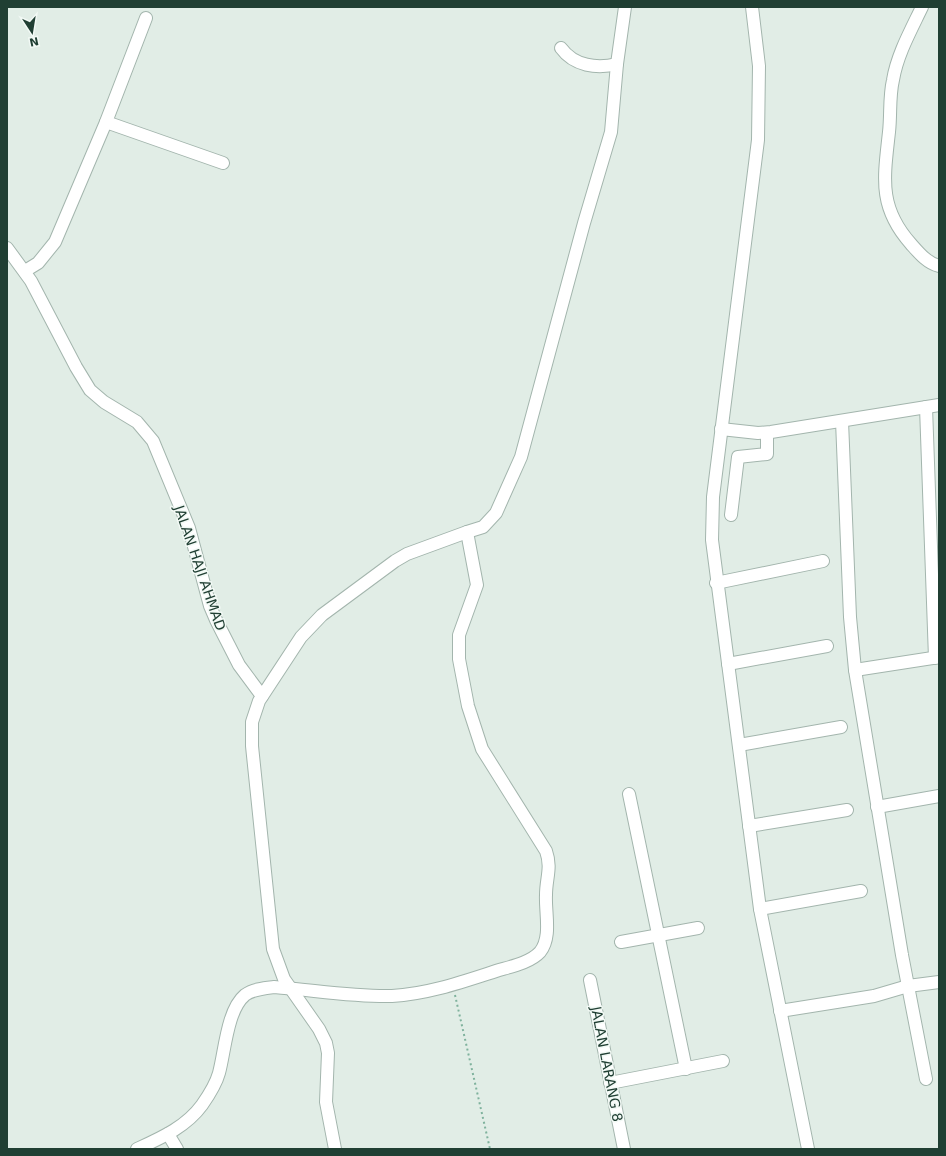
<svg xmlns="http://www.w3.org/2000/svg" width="946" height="1156" viewBox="0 0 946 1156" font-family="'DejaVu Sans',sans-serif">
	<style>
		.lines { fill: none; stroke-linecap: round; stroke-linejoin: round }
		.minor-casing { stroke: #a3b5ad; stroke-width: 14 }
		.path { stroke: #7fb29d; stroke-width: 2; stroke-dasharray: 2 3; stroke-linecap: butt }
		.minor { stroke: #fff; stroke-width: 12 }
		.labels { text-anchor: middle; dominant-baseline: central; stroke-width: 3; stroke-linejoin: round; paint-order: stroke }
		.street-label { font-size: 14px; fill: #203f33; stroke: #f2f9f5 }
	</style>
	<rect width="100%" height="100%" fill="#e1ede6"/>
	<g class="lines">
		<g class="minor-casing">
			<g id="minor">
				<path d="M752,7L759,66L758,140L713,497L712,540L760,909L808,1149"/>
				<path d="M922,7C911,30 897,55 893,80C889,97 891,115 889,132C884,178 878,207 911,244C919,253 927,263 939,266"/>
				<path d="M561,48C574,66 597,69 617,64"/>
				<path d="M106,122L223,163"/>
				<path d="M7,248L31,281L76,367L90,390L104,402L137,422L153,441L189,528L210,606L216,620L239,665L262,696"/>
				<path d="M25,271L38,263L55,242L106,122L146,18"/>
				<path d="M926,407L935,658"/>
				<path d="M842,421L850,617L855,670L902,955L926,1079"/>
				<path d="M721,429L758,433L771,432L939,405"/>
				<path d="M731,515L738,457L767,454V433"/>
				<path d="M716,583L823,561"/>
				<path d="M728,664L827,646"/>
				<path d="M855,670L939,657"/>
				<path d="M739,745L841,727"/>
				<path d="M629,794L686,1069"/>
				<path d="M877,807L939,796"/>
				<path d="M749,826L847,810"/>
				<path d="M760,909L861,891"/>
				<path d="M621,942L698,928"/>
				<path d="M590,980L624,1149"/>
				<path d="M780,1011L874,996L908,986L939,982"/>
				<path d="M610,1083L723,1061"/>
				<path d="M168,1134L177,1149"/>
				<path d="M137,1149C161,1138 186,1127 202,1105C209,1095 216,1084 219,1073C225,1051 227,1010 245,995C253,989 265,988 274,987C314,990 353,997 392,996C428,994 462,982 496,971C509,967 530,963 540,952C552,937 545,913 546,895C546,878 552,868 546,851L482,749L468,706L459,659V635L477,585L467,532L483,527L496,513L521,457L584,223L611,132L617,64L625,7"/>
				<path d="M335,1149L326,1102L328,1053L326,1043L319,1029L284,979L273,949L252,746V722L259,701L301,637L322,615L395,561L407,554L467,532"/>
			</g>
		</g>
		<path class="path" d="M455,995L490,1149"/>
		<use href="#minor" class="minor"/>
	</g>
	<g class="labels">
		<g class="street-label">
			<text transform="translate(200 568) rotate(71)">JALAN HAJI AHMAD</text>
			<text transform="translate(607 1064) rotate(79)">JALAN LARANG 8</text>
		</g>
	</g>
	<rect width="946" height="1156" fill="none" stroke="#203f33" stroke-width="16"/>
	<g transform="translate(32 32) rotate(168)" stroke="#f2f9f5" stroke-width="3" paint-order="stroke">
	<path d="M0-3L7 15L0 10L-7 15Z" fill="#203f33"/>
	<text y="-6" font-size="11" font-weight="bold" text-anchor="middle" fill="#203f33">N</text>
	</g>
</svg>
